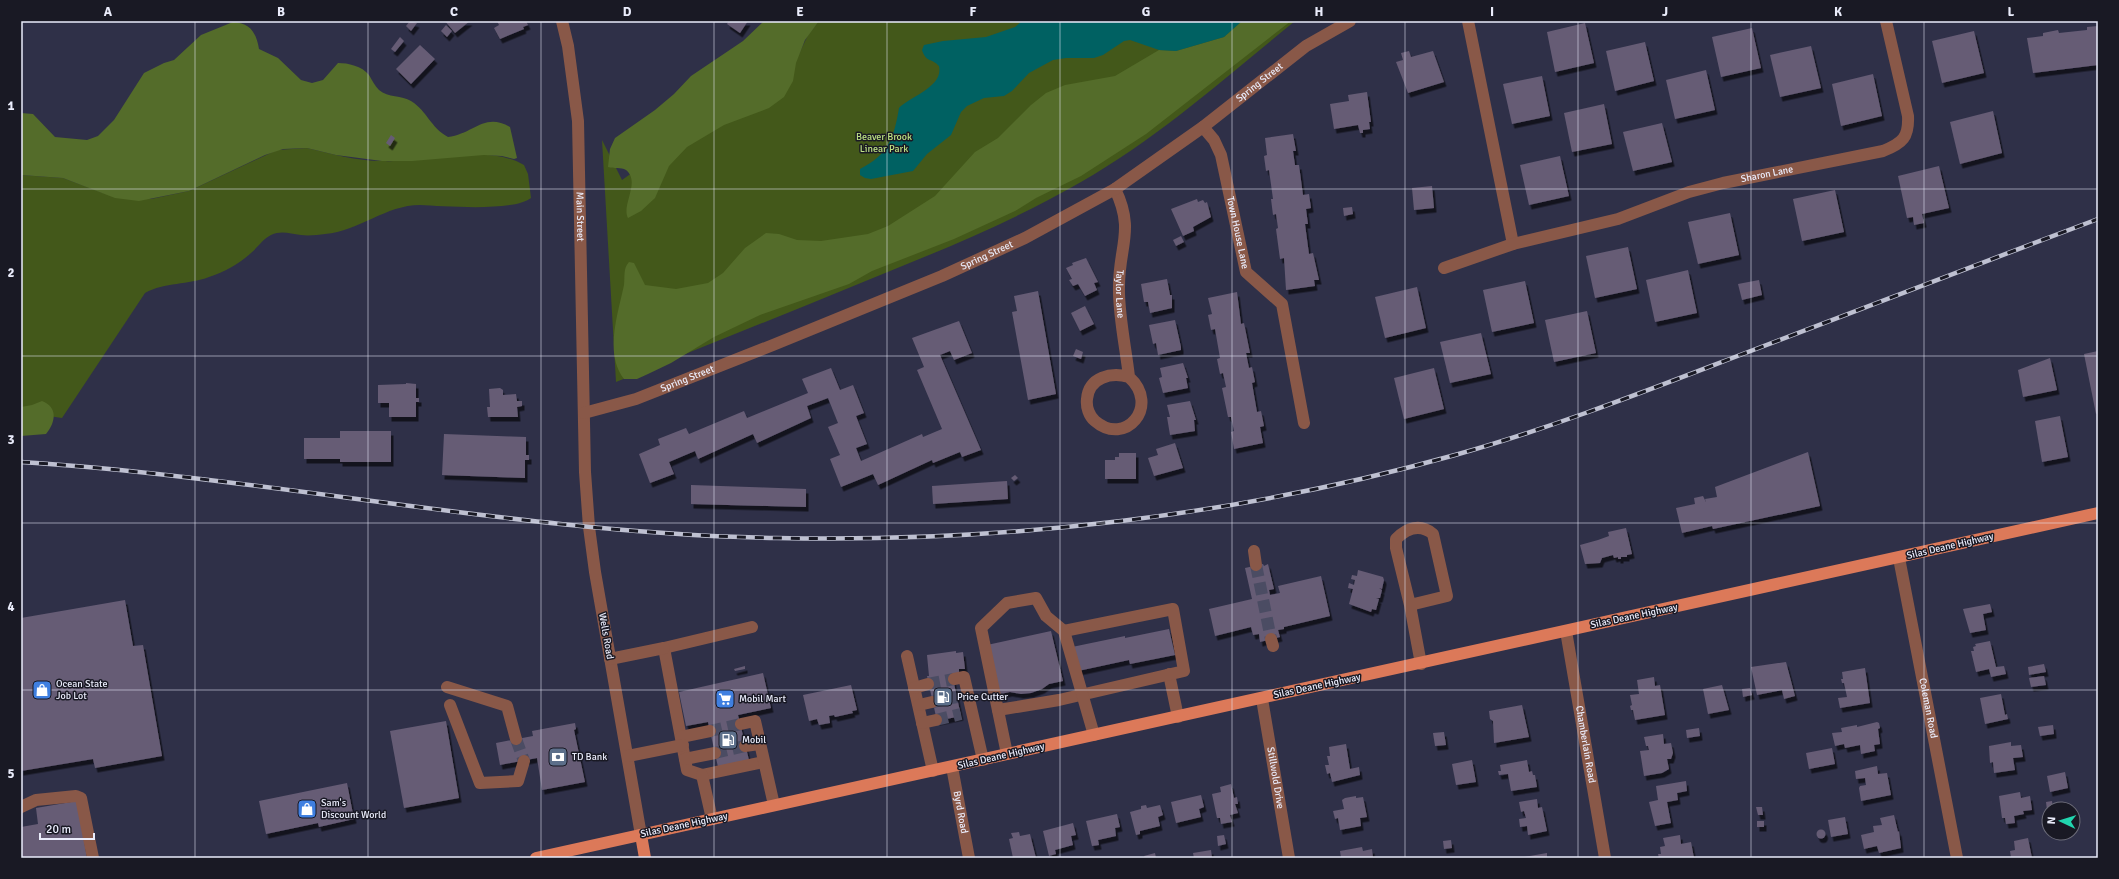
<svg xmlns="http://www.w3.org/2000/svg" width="2119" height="879" viewBox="0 0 2119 879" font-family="Signika,sans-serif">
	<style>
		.green { fill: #43581a }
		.forest { fill: #546c2a }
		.water { fill: #006162 }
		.building { fill: #665c75; filter: url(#shadow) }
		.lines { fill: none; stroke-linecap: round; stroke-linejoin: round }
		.minor-tunnel { stroke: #4b4c63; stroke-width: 12; stroke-dasharray: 12 6; stroke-linecap: butt }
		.minor { stroke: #895848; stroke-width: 12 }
		.major { stroke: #dc7959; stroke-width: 12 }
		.rail-casing { stroke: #bec0d1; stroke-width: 4.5 }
		.rail { stroke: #191924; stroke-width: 3; stroke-dasharray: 9; stroke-linecap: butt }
		.grid { fill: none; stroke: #eaecfb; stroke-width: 1; stroke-opacity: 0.55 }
		.labels { text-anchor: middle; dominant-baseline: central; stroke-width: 3; stroke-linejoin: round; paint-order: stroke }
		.street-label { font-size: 10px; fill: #eaecfb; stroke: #191924 }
		.park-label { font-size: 10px; fill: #bde184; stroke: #191924 }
		.poi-label { font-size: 10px; fill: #eaecfb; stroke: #191924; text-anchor: start }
		.neatline { fill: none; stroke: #eaecfb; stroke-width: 1.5 }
		.grid-label { font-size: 13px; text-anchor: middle; font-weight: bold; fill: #eaecfb }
	</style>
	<defs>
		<filter id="shadow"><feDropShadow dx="2.5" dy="4.5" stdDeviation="0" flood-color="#0009"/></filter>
	</defs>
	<rect width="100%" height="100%" fill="#2f3048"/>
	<g class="green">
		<path d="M819,21H1295C1225,78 1159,137 1081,182C1007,225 929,255 851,287C773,319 695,350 616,382L602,140L622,180L799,54L808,35Z"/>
		<path d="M307,148C332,154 356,161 382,161C425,163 487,143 524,165L528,174L531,198C513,212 444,206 420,205C386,205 359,231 325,234C318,235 308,236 301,235C290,234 282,230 271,235C263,239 258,247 251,253C239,264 225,272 209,277C188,285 165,282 145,293L62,418L21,412V175L63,178L103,193L151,199L189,191L277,150Z"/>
	</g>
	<g class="forest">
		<path d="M764,21H819L805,40L796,63L793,81L784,97L769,108L724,125L687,147L669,166L655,198L641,211L628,218C621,205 641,182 626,170C621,167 614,169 608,167L610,149L615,138L655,110L674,94L691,76L743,41Z"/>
		<path d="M1242,21H1291L1146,134L1081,176L1036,198L1015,211L954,239L872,271L849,284L760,315L714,337L671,363L648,374L637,379H624C604,353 618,314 624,285C625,277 623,268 629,262L634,263L645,285L676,289L708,283L723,273L745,248L766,233L779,234L797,240L821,241L868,234L888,226L935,196L975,152L998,138L1031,105L1046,93L1065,85L1115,76L1159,50L1176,51L1224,37Z"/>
		<path d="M233,22C250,23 256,32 259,49L278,58L301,80L312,83L323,80L338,63C348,63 362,66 369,75C372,80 375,86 379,90C388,98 402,95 411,101C428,112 430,127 448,137C474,134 484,112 510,127L517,158L514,159L502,156L484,155L412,161H382L336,155L307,148L283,149L265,155L189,191L139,201L115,198L63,178L21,175V113L33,114L55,137L87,140L98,136L114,120L144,73L164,63L174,60L201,35Z"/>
		<path d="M42,401C58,407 56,422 46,434L21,436V407L32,405Z"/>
	</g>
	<path class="water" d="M1022,21H1242L1224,37L1176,51L1159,50L1130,40L1124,41L1103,55L1094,58H1066L1053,60L1029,73L1012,91L1004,96L984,98L967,106L961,112L951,135L927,154L913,171L871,179L865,178L860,175V169C888,155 894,138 899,108C909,97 944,87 939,66C932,58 926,63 922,50L924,45L943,41L986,37L1015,27Z"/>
	<g class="building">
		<path d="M410,21L417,23L411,31L406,26Z"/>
		<path d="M445,21H470L455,33Z"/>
		<path d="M497,21H526L528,25L523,27L524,29L500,39L494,28L499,25Z"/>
		<path d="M729,21H748L740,33L727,24Z"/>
		<path d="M1585,23L1594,63L1555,72L1547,32Z"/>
		<path d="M446,25L452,31L447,37L441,31Z"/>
		<path d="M2098,26V65L2033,73L2027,38L2043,36V33L2058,30L2059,33L2087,30V27Z"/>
		<path d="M1752,28L1761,68L1721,77L1712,37Z"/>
		<path d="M1974,31L1984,73L1942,83L1932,41Z"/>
		<path d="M400,37L404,41L395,52L391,49Z"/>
		<path d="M1645,42L1654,81L1615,91L1606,51Z"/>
		<path d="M420,45L435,59L411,84L396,69Z"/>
		<path d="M1811,46L1821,88L1780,97L1770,55Z"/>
		<path d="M1409,51L1411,57L1433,51L1444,82L1408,93L1396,62L1403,60L1401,53Z"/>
		<path d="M1706,70L1715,110L1675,119L1666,80Z"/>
		<path d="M1873,74L1882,116L1841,126L1832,84Z"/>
		<path d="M1542,76L1550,116L1512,124L1503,84Z"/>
		<path d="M1367,92L1371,122H1369L1370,129L1363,130V133H1360L1358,125L1334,129L1330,104L1349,101L1348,95Z"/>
		<path d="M1604,104L1612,144L1572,152L1564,113Z"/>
		<path d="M1993,111L2002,153L1960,164L1950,122Z"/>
		<path d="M1662,123L1672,162L1633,171L1623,132Z"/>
		<path d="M1293,134L1296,151H1293L1295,165H1299L1303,195L1309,194L1311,208L1306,209L1308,224H1305L1309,254L1313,253L1319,280H1314L1315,286L1286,290L1284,258L1280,259L1276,229L1278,228L1276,214L1273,215L1271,199H1273L1269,170L1266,171L1264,156L1267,155L1265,138Z"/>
		<path d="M391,135L395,138L390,146L386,143Z"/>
		<path d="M1560,156L1569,196L1529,205L1520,165Z"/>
		<path d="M1939,166L1949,208L1922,214L1924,223L1914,225L1913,217L1907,218L1898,176Z"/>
		<path d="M1432,186L1434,208L1414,210L1412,188Z"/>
		<path d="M1835,190L1844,232L1802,241L1793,199Z"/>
		<path d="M1197,199L1198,202L1203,200L1205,203L1207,202L1211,217L1193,227L1194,231L1183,236L1171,209Z"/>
		<path d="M1352,207L1353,214L1344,216L1343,208Z"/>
		<path d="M1730,213L1739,255L1698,264L1688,222Z"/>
		<path d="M1181,236L1184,242L1176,246L1173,240Z"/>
		<path d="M1628,247L1637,289L1595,298L1586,256Z"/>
		<path d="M1086,258L1098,282L1094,283L1097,290L1085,296L1078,284L1073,286L1069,280L1072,279L1066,268L1073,265L1072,263Z"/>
		<path d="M1688,270L1697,313L1655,322L1646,280Z"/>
		<path d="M1167,279L1170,295H1172V308L1150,313L1148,302H1144L1141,284Z"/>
		<path d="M1759,280L1762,295L1742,300L1738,284Z"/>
		<path d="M1525,281L1534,323L1492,332L1483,290Z"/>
		<path d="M1417,287L1426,328L1385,338L1375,297Z"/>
		<path d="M1038,291L1056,394L1028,400L1012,312L1017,311L1014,296Z"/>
		<path d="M1237,292L1241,324L1244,323L1250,353H1246L1249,368L1252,367L1255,382L1252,383L1257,412L1261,411L1264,426L1260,427L1263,443L1234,449L1231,432L1234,431L1231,417H1228L1222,388L1226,387L1223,373L1220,374L1217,359L1220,358L1215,329L1211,330L1208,315L1212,314L1208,298Z"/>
		<path d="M1085,306L1094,324L1080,331L1071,313Z"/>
		<path d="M1587,311L1596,353L1554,362L1545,320Z"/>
		<path d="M1175,320L1181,347V350L1158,355L1156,343L1153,344L1149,325Z"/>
		<path d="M959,321L972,353L954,360L950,351L940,355L981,450L962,457L960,452L933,463L932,460L878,485L873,474L841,487L830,459L840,455L828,427L838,423L828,398L807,406L811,418L757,443L753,434L698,459L695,451L669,462L674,474L650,483L639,454L660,445L658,439L686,428L689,434L744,411L747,418L808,393L802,379L831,368L840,390L853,385L864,413L856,416L867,444L856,448L861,461L922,434L923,437L942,429L917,370L924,367L912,338Z"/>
		<path d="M1481,333L1491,374L1450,383L1440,342Z"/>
		<path d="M1076,349L1083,352L1081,359L1073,356Z"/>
		<path d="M2098,351V413L2096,414L2084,354Z"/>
		<path d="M2050,358L2057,390L2023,397L2018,370Z"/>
		<path d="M1183,363L1188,378H1186L1188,388L1163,393L1159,378L1162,377L1160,368Z"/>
		<path d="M1434,368L1444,409L1404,419L1394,378Z"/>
		<path d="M406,383L416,384V398H419V402H416V417H389V403H378V385L406,384Z"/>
		<path d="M500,388L503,390V395L516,394L517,401H522V406L517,407L518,417H488L487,407H490L489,389Z"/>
		<path d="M1190,401L1196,420H1194L1195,431L1170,435L1167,417H1170L1167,405Z"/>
		<path d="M2060,416L2068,457L2042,462L2035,421Z"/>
		<path d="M340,431H391V462H340V459H304V438H340Z"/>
		<path d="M444,434L526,437V455H529V460H525V478L442,475Z"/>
		<path d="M1175,443L1183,468L1154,476L1148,458L1158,455L1156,449Z"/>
		<path d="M1808,452L1820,506L1713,529L1712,526L1682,533L1676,508L1695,504L1694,498L1703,496L1706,502L1705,499L1717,497L1715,487Z"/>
		<path d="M1119,453H1136V479H1105V460H1115V457H1119Z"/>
		<path d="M1015,475L1018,478L1014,481L1011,478Z"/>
		<path d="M1007,481L1008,499L933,504L932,486Z"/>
		<path d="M691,485L806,489V507L691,504Z"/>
		<path d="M1626,528L1632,554L1627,555V557H1621V559H1618V557L1614,558L1613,555L1602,558L1600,563L1585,564L1580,545L1598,540L1609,536L1608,532Z"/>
		<path d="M1263,564L1264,566L1268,564L1274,589L1269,590L1270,595L1280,593L1278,586L1321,576L1330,616L1284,627V629L1278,630L1280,637L1260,642L1259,634L1253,635L1251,627L1215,636L1209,609L1252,599L1245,568Z"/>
		<path d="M1358,570L1383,577L1384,580L1382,589L1379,588L1382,590L1380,598H1376L1379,599L1376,610L1372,609L1371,612L1349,604L1353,589L1348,588L1349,583L1354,585L1355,580L1351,579L1352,575L1357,576Z"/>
		<path d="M125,600L133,646L143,645L162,756L95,768L93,759L21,771V618Z"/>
		<path d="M1990,604L1992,612L1983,614L1986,630L1970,633L1963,609Z"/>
		<path d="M1169,629L1175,655L1130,664L1129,660L1078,671L1072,647L1125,636V638Z"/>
		<path d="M1051,631L1063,681L1049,684L1042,689L1031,693L1021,694L1010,692L996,695L987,645Z"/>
		<path d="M1990,641L1996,667L2004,666L2006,674L1991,677L1989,669L1976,672L1971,651H1974L1973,647L1976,646L1975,644Z"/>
		<path d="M956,651V653L963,652L965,669H959V673L952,674L961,716L937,721L927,676H929L927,655Z"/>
		<path d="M1786,662L1795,696L1784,699L1782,690L1757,695L1751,667Z"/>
		<path d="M2044,664L2046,672L2029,675L2028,667Z"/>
		<path d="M745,666V669L735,671L734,669Z"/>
		<path d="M1865,668L1870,703L1840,708L1838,698L1847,697L1844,683H1842L1841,679H1843L1842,672Z"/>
		<path d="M763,673L771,708L738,715L749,760L718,767L708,722L686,726L679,692Z"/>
		<path d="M2044,676L2046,685L2031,687L2029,678Z"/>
		<path d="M1654,677L1655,686L1660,685L1665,715L1635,720L1633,710H1631L1630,706L1632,705L1630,695L1639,694L1637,680Z"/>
		<path d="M851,685L857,710L852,711L853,713L835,717L834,715L829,716L830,723L819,725L817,719L809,721L803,695Z"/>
		<path d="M1722,685L1729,710L1708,714L1703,689Z"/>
		<path d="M1750,688L1752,695L1743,697L1742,689Z"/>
		<path d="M2001,694L2005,715L2007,714L2008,719L1985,724L1980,698Z"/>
		<path d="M1522,705L1529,737L1494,743L1493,721L1490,719L1489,711Z"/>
		<path d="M446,721L459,798L404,808L390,731Z"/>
		<path d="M1877,722L1879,723L1880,728L1878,729L1880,744L1874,745L1875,751L1861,754L1860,745L1845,748L1844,744L1835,746L1832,733L1842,732L1841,728L1857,725V727Z"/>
		<path d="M575,723L576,729L574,730L585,782L542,790L537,758L500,765L496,743L533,736L532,731Z"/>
		<path d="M2053,725L2054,734L2040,736L2038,727Z"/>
		<path d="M1699,728L1700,736L1687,738L1686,730Z"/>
		<path d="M1444,732L1446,745L1435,746L1433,733Z"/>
		<path d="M1663,734L1664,744L1671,743L1673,753L1671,759H1667L1669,769L1662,773L1644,776L1640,751L1649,750L1648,746H1646L1644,737Z"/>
		<path d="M2011,742V746L2021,745L2023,757L2013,758L2015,770L1994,773L1993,762L1990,763L1989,746Z"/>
		<path d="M1346,744L1350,769L1359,767L1360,775L1332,782L1330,773L1327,774L1325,765H1329L1327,756H1330L1329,747Z"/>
		<path d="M1832,748L1835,764L1809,769L1806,753Z"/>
		<path d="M1472,760L1476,782L1456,785L1452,764Z"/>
		<path d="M1527,760L1529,772L1532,771L1533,775H1535L1537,787L1511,791L1508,774L1499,775L1498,771H1501L1500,765Z"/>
		<path d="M1877,766L1878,774L1887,773L1891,795L1861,801L1859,788L1860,786L1866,785L1865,778L1856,779L1855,771Z"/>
		<path d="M2065,772L2068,788L2050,792L2047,776Z"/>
		<path d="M1686,781L1687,791L1677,793L1678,800L1667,802L1671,823L1655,826L1649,802L1658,800L1656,786Z"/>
		<path d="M347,783L354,819L319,827L318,823L266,834L259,801Z"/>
		<path d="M1231,784L1234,798L1237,797L1238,804H1235L1238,813L1230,815L1232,822L1221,824L1220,818H1217L1212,794L1221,792L1220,787Z"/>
		<path d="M2020,792L2021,798L2030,796L2032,810L2023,811L2024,814L2014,816L2015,823L2006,824L2005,818H2002L1999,796Z"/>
		<path d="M1201,795L1204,807L1199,809L1201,817L1176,823L1171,802Z"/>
		<path d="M1356,796V798L1363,797L1367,817L1360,818L1361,826L1340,830L1338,818L1335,819L1333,811L1344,809L1342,800L1345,798Z"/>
		<path d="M1537,799L1538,808L1542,807L1547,831L1528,835L1527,826L1520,827L1519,819L1526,818L1524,811L1521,812L1519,802Z"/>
		<path d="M77,801L87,858H21V827L38,824L36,808Z"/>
		<path d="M2052,801L2053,809L2047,810L2046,802Z"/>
		<path d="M1146,805L1147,808L1160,805L1163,815L1158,817L1160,826L1140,831V834L1136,835L1130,812L1141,809V806Z"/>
		<path d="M1756,807H1762L1763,815H1758Z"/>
		<path d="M1117,814L1120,827L1115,828L1116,836L1098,840L1099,845L1092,846L1086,821Z"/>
		<path d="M1894,815L1898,832L1899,831L1901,848L1879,853L1877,846L1864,849L1861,835L1874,832L1873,826L1882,825L1880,818Z"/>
		<path d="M1845,817L1848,834L1831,837L1828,820Z"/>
		<rect x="1757" y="821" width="7" height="6"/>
		<path d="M1073,823L1076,835L1071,836L1073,845L1055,850L1056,854L1049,856L1043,831Z"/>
		<circle cx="1821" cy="834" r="4.5"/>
		<path d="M1019,832L1020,836L1030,834L1036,858H1013L1009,839L1013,838L1011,833Z"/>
		<path d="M1224,835L1226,844L1218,846L1217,836Z"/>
		<path d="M1680,835L1681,844L1691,842L1694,858H1659L1658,854H1661L1660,847L1665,846L1663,838Z"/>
		<path d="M2028,838L2032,858H2011L2010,851L2015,850L2014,841Z"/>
		<path d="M1451,840L1452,848L1444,849L1443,841Z"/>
		<path d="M1362,847L1363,851L1372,849L1373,858H1341L1340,851Z"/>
		<path d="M1211,850L1212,858H1194L1193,853Z"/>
		<path d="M1155,853L1156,858H1145L1144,856Z"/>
		<path d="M1547,853V858H1524V857Z"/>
	</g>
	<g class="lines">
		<g class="minor-tunnel">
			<path d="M1256,565L1271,639"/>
			<path d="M928,684L954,679"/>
			<path d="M932,702L957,697"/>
			<path d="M936,720L961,714"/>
			<path d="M710,731L741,724"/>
			<path d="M516,739L524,761"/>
			<path d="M715,753L745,746"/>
		</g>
		<g class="minor">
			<path id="s1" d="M562,21L568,46L578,121L585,472L589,527L595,572L641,835"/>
			<path d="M1468,21L1513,244"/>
			<path id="s2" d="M1203,127L1214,140L1221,155L1246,272L1282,304L1304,423"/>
			<path id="s3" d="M1115,189C1135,230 1119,246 1119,286C1118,313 1126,349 1129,377C1161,406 1125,447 1095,421C1089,416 1086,407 1087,399C1089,377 1111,372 1129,377"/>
			<path id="s4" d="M1444,268L1513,244L1618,219L1689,192L1723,183L1883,151C1903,143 1909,137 1908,116L1886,21"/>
			<path id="s5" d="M584,413L636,399L773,345L942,276L1025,238L1115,189L1203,127L1306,46L1350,21"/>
			<path d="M1254,551L1256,565"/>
			<path id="s6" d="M1899,558L1957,858"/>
			<path d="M1410,605L1447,596L1433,534C1420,523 1407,528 1396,539V548L1410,605L1421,664"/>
			<path d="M752,627L664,648L687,770L702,775L763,762"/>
			<path id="s7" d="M1566,631L1605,858"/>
			<path d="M1271,639L1273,646"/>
			<path d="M907,656L933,771"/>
			<path d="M610,659L664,648"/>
			<path d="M1169,674L1178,717"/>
			<path d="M954,679L964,677L983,760"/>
			<path d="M447,687L507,706L516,739"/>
			<path d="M914,688L928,684"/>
			<path id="s8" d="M1262,699L1289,858"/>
			<path d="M450,705L480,783L518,781L524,761"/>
			<path d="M919,705L932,702"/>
			<path d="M998,710L1059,700L1184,671L1173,609L1064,631"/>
			<path d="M922,723L936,720"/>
			<path d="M741,724L755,721L774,805"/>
			<path d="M681,737L710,731"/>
			<path d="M745,746L759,744"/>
			<path d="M1007,754L981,628L1007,603L1036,598L1046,616L1064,631L1094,735"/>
			<path d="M628,756L683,745"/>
			<path d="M685,759L715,753"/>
			<path id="s9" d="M952,767L969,858"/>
			<path d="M702,775L712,819"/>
			<path d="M21,807L36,800L76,796L81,798L93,858"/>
		</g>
		<g class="major">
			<path d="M641,835L645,858"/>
			<path d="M536,858L2098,513"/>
		</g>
		<g class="rail-casing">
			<path id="rail" d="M21,462C274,478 523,534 777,538C1003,543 1237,516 1455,455C1555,427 1651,389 1748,352C1864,308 1981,263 2098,219"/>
		</g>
		<use href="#rail" class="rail"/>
	</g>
	<path class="grid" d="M195,21V858M368,21V858M541,21V858M714,21V858M887,21V858M1060,21V858M1232,21V858M1405,21V858M1578,21V858M1751,21V858M1924,21V858M21,189H2098M21,356H2098M21,523H2098M21,690H2098"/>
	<defs>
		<g id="shop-square" transform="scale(1)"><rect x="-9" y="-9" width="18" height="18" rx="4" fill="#3f7fe0" stroke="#191924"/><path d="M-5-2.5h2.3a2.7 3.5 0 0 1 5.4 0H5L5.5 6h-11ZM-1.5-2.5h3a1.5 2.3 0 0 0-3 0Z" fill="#fff"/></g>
		<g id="fuel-square" transform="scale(1)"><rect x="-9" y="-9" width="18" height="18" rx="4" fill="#5c6f8a" stroke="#191924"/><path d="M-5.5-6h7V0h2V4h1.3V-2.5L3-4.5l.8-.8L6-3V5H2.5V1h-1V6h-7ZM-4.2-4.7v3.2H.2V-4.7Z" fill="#fff"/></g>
		<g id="supermarket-square" transform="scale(1)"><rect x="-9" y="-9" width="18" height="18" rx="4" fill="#3f7fe0" stroke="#191924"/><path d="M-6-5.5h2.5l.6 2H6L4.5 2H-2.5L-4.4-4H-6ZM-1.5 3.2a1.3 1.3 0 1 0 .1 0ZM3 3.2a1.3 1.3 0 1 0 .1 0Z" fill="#fff"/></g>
		<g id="bank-square" transform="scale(1)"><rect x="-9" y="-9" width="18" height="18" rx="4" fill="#5c6f8a" stroke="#191924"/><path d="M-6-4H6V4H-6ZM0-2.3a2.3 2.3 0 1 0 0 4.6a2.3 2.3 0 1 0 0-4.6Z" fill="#fff"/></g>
	</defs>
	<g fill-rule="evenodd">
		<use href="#shop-square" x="42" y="690"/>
		<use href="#fuel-square" x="943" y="697"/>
		<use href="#supermarket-square" x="725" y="699"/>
		<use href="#fuel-square" x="728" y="740"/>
		<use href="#bank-square" x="558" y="757"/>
		<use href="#shop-square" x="307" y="809"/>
	</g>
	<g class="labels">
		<g class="street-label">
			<text stroke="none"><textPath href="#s5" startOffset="757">Spring Street</textPath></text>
			<text stroke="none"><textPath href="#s4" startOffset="337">Sharon Lane</textPath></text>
			<text stroke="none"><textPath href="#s1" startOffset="197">Main Street</textPath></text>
			<text stroke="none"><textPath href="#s2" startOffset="113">Town House Lane</textPath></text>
			<text stroke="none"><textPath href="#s5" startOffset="433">Spring Street</textPath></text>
			<text stroke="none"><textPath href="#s3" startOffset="107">Taylor Lane</textPath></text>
			<text stroke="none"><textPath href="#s5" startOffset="109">Spring Street</textPath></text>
			<text transform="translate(1950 546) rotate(-13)">Silas Deane Highway</text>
			<text transform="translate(1634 616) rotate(-12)">Silas Deane Highway</text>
			<text transform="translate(606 636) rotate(80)">Wells Road</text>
			<text transform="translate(1317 686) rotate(-12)">Silas Deane Highway</text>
			<text stroke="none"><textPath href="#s6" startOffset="153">Coleman Road</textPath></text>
			<text stroke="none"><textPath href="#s7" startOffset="115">Chamberlain Road</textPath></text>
			<text transform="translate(1001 756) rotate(-13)">Silas Deane Highway</text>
			<text stroke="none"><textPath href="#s8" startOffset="80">Stillwold Drive</textPath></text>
			<text stroke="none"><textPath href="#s9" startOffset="46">Byrd Road</textPath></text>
			<text transform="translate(684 825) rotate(-12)">Silas Deane Highway</text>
		</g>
		<g class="park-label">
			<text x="884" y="137">Beaver Brook<tspan x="884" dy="12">Linear Park</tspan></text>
		</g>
		<g class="poi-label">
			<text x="56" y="684">Ocean State<tspan x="56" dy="12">Job Lot</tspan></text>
			<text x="957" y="697">Price Cutter</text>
			<text x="739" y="699">Mobil Mart</text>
			<text x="742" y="740">Mobil</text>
			<text x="572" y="757">TD Bank</text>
			<text x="321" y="803">Sam's<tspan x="321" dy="12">Discount World</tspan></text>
		</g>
	</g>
	<rect width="2119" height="879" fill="none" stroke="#191924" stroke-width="44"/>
	<g transform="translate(2061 821) rotate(274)"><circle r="19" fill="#191924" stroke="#6d6d7a"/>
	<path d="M0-3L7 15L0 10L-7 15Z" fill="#21d5af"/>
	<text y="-6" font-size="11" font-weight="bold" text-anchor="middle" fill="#eaecfb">N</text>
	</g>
	<path d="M40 833v6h54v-6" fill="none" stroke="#eaecfb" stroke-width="2"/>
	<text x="46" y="833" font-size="12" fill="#eaecfb" stroke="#191924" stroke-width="3" paint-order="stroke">20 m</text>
	<rect x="22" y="22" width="2075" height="835" class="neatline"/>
	<g class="grid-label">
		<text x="108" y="16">A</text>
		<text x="281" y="16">B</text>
		<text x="454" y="16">C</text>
		<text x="627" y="16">D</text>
		<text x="800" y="16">E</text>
		<text x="973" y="16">F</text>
		<text x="1146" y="16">G</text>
		<text x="1319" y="16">H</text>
		<text x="1492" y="16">I</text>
		<text x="1665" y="16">J</text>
		<text x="1838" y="16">K</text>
		<text x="2011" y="16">L</text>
		<text x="11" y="110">1</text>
		<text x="11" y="277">2</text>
		<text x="11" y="444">3</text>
		<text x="11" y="611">4</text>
		<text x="11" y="778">5</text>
	</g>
</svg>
